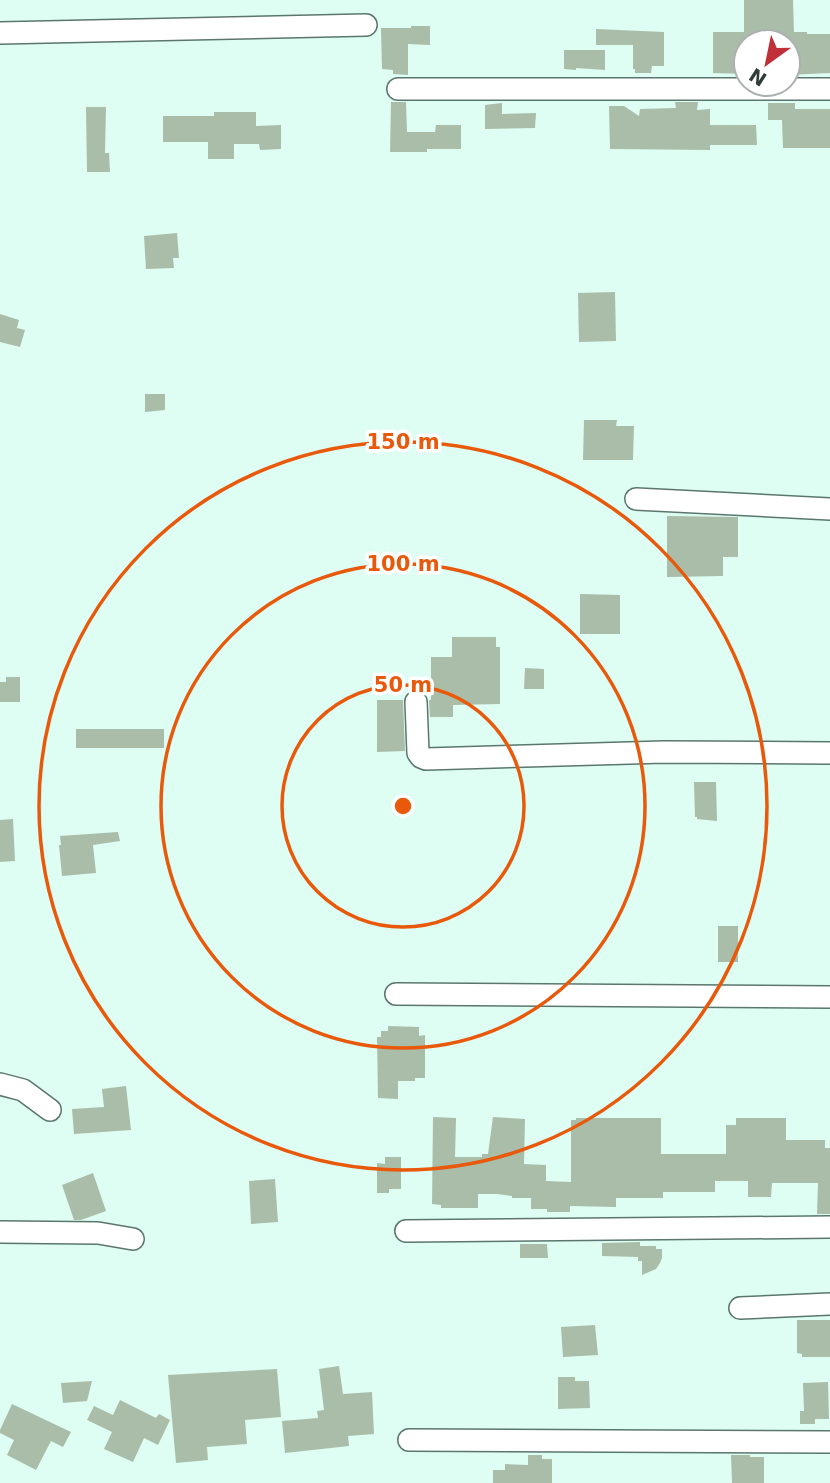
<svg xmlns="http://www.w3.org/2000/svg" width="830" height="1483" viewBox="0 0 830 1483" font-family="'DejaVu Sans',sans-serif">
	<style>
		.building { fill: #a9bda9 }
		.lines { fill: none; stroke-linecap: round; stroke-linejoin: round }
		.minor-casing { stroke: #5a766e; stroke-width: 24 }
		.minor { stroke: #fff; stroke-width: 21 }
		.ring { fill: none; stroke: #e8590c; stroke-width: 3.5 }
		.centre { fill: #e8590c; stroke: #fff; stroke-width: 3.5 }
		.ring-label { font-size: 21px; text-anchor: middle; font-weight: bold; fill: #e8590c; stroke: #fff; stroke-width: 7; stroke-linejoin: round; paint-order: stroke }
	</style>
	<rect width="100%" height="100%" fill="#defdf3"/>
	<g class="building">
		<path d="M744,0H793L794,32H807V34H830V73L788,75V42H746L745,74L713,73V32H744Z"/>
		<path d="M411,26H430V45L408,44V75L393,74V70L382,69L381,28H411Z"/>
		<path d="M596,29L664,32V66H652L651,73H635V69H633V45H596Z"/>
		<path d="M564,50H605V70L576,68V70L564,69Z"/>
		<path d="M391,102H406L407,132H435L436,125H461V149H427V152H390Z"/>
		<path d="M675,102H698L697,110L710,109V125H756L757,145H710V150L610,149L609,106H624L639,116L640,109L676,108Z"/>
		<path d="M502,103V114L536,113L535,128L485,129V105Z"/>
		<path d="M768,103H795V109H830V148H783L782,120H768Z"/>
		<path d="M86,107H106L105,153H109L110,172H87Z"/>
		<path d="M214,112H256V126L281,125V149L260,150L259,144H234V159H208V142H163V116H214Z"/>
		<path d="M177,233L179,258H173L174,268L146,269L144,236Z"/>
		<path d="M615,292L616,341L579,342L578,293Z"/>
		<path d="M0,314L19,320L17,328L25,330L20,347L0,342Z"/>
		<path d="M145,394H165V410L145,412Z"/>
		<path d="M584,420H617L616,426H634L633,460H583Z"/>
		<path d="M667,516L738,517V557H723V576L667,577Z"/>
		<path d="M580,594L620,595V634H580Z"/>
		<path d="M452,637H496V647H500V704L453,705V717H430L429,700H431V657H452Z"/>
		<path d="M525,668L544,669V689H524Z"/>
		<path d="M6,677H20V702H0V682H6Z"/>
		<path d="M377,700H403L405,751L377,752Z"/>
		<rect x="76" y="729" width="88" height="19"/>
		<path d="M694,782H716L717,821L697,819V817H695Z"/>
		<path d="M13,819L15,861L0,862V820Z"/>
		<path d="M118,832L120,841L93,845L96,873L62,876L59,845H61L60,836Z"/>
		<rect x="718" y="926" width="20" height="36"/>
		<path d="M388,1026L419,1027V1036L425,1035V1078H415V1081H398V1099L378,1098L377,1037H381V1031H388Z"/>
		<path d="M126,1086L131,1130L74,1134L72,1109L104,1107L102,1089Z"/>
		<path d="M433,1117L456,1118L455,1157H482V1154H488L493,1117L525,1119L524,1164L546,1165V1181L571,1182V1120H576V1118H661V1154H726V1125H736V1118H786V1140H825V1148H830V1214H817L818,1183H772L771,1197H748V1181H715V1192H663V1198H616V1207L570,1206V1212H547V1209H531V1198H512V1196L497,1194H478V1208H441V1205L432,1204Z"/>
		<path d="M385,1157H401V1189H389V1193H377V1163L385,1164Z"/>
		<path d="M93,1173L106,1211L81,1220H74L62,1185Z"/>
		<path d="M275,1179L278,1222L251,1224L249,1181Z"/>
		<path d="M640,1242V1246H656V1249H662V1258L660,1263L656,1269L642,1275V1261H638V1257L602,1256V1243Z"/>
		<path d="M520,1244H547L548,1258H520Z"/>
		<path d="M797,1320H830V1357H802V1354L797,1353Z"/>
		<path d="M595,1325L598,1355L563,1357L561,1327Z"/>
		<path d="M339,1366L343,1394L372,1392L374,1434L348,1436L349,1446L285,1453L282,1421L318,1418L317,1411L324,1410L319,1369Z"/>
		<path d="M277,1369L281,1417L245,1420L247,1444L207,1447L208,1460L176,1463L168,1375Z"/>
		<path d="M558,1377H575V1381H589L590,1408L558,1409Z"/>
		<path d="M92,1381L87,1401L63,1403L61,1383Z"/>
		<path d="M828,1382L829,1419H815V1424H800V1411H804L803,1383Z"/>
		<path d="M120,1400L156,1418L159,1414L170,1420L158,1445L144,1438L133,1462L104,1449L112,1432L87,1420L94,1406L113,1415Z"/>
		<path d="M12,1404L71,1432L63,1447L51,1441L36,1470L7,1455L14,1440L0,1433V1430Z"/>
		<path d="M528,1455H542V1459H552V1483H493V1470H505V1464L528,1465Z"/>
		<path d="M731,1455H750V1457H764V1483H732Z"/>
	</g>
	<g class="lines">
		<g class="minor-casing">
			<g id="minor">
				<path d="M0,33L366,25"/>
				<path d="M398,89H830"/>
				<path d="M636,499L830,509"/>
				<path d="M416,702L418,753L421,757L426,759L664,752L830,753"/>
				<path d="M396,994L830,997"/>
				<path d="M0,1084L23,1090L50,1110"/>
				<path d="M406,1231L830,1227"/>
				<path d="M0,1232L98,1233L133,1239"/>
				<path d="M740,1308L830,1304"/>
				<path d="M409,1440L830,1442"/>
			</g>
		</g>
		<use href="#minor" class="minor"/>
	</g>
	<g class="ring">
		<circle cx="403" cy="806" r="121"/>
		<circle cx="403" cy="806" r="242"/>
		<circle cx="403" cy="806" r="364"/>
	</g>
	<circle cx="403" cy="806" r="10" class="centre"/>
	<g class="ring-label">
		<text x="403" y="449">150 m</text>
		<text x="403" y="571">100 m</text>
		<text x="403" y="692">50 m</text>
	</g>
	<g transform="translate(767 63) rotate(213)"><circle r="33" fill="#ffffff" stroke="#acb1af" stroke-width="2"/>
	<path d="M0-5L12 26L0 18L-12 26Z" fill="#c03038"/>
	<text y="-10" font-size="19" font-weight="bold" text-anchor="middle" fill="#303c38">N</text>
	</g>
</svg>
